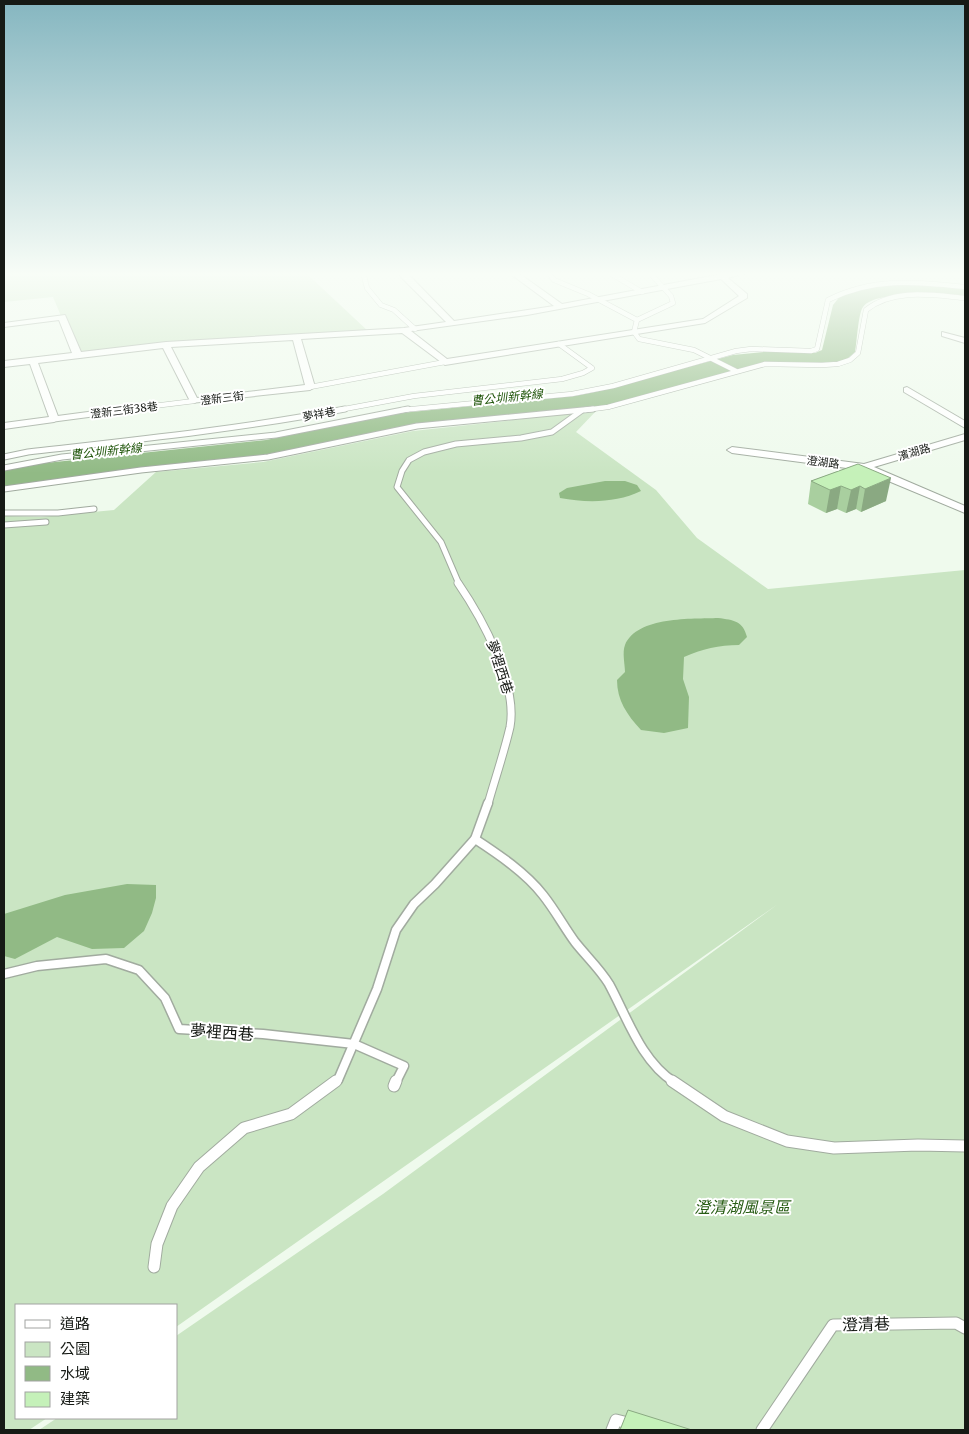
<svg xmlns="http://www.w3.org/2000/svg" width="969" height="1434" viewBox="0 0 969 1434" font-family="Merriweather,'Noto Sans TC',serif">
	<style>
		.green { fill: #cae5c3 }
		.water { fill: #91ba85 }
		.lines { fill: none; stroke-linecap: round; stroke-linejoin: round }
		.lane-far4-casing { stroke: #a1ab9f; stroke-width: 5.5 }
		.lane-far3-casing { stroke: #a1ab9f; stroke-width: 7 }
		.lane-far2-casing { stroke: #a1ab9f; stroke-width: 9 }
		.lane-far1-casing { stroke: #a1ab9f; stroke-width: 11 }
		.lane-casing { stroke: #a1ab9f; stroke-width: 13 }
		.street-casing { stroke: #a1ab9f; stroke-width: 2 }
		.lane-far4 { stroke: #fff; stroke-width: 4.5 }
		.lane-far3 { stroke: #fff; stroke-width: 5 }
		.lane-far2 { stroke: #fff; stroke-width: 7 }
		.lane-far1 { stroke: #fff; stroke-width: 8 }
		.lane { stroke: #fff; stroke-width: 11 }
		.street { fill: #fff; fill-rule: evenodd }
		.wall { fill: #a9cf9f }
		.shaded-wall { fill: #8aa982 }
		.building { fill: #c5f1b9; stroke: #8aa982 }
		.labels { text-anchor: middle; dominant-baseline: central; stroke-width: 4; stroke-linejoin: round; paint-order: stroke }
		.far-street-label { font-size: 11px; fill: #161a15; stroke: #fff }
		.far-water-label { font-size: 12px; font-style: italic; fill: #22570d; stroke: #fff }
		.street-label { font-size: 14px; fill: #161a15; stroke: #fff }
		.near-street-label { font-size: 16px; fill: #161a15; stroke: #fff }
		.near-park-label { font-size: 16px; font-style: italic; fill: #275c14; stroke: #fff }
	</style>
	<rect width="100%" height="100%" fill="#effaed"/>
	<g class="green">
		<path d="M4,272H305L369,332L166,345L77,354L53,297L4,302Z"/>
		<path d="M596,411L576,432L656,490L697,538L768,589L965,570V1430H39L57,1418H176V1336L383,1194L778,904L176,1327V1305H16V1418H47L29,1430H4V516L41,517L114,510L156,472L263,462L413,431Z"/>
	</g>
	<g class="water">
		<path d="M899,284L965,288V297C945,296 876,289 863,307C858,314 857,342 855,352L847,359L837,363L761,364L609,405L427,423L269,456L88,475L4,488V470L36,464L266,440L401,413L575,396L595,392L733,355L773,351L815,353L822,350L833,305L841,295L861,289Z"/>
		<path d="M605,481H625L637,485L641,491C616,503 587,503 560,498L559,493L567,488Z"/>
		<path d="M718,618C734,620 743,621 747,637L739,645C719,645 702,649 684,657L683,679L689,697L688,728L664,733L641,730C627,715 617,700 617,680L625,672C625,665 622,652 625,645C637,616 693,619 718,618Z"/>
		<path d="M127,884L156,885V898L152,913L144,931L124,948L92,949L57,937L15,959L4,956V914L65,895Z"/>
	</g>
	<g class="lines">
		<g class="lane-far4-casing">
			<g id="lane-far4">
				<path d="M363,272L367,288L381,305L394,310L415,329"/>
				<path d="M548,272L554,280L588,294L637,320"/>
				<path d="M608,272L642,292"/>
				<path d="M649,272L671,296L673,303L637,320L634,332L639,339L694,350L736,371"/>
				<path d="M310,387L445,362"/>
				<path d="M121,410L194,401"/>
				<path d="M339,410L414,396L562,379L583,373L592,368L559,344"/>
				<path d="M402,410L572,394L613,386L736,351L751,349L811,351L817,349L828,300C874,277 916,282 965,287"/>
				<path d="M585,410L608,407L765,364L822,365L838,364L850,360L858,353L866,310C893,288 932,295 965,298"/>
			</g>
		</g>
		<g class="lane-far3-casing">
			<g id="lane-far3">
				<path d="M54,419L130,409"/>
				<path d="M4,457L28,452C134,440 240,429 345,409"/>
				<path d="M4,468L62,457L276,435L408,409"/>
				<path d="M4,489L141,470L268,457L417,426L593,409"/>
				<path d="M4,513H58L94,509"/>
				<path d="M4,525L46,522"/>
				<path d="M459,584L441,542L397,487L402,471L409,460L424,452L456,444L521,438L552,432L581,411"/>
			</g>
		</g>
		<g class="lane-far2-casing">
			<path id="lane-far2" d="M458,583C482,618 518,684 510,727C504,753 495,779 488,804"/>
		</g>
		<g class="lane-far1-casing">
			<g id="lane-far1">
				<path d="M475,839C498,854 526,873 543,895C555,910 564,927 575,942C586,956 600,969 609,984C627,1017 641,1061 674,1082"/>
				<path d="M4,974L37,966L106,959L139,970L165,998L179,1029L263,1034L354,1044L404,1066L396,1082"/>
				<path d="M335,1082L338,1080L377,989L396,930L414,904L435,884L475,839L488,803"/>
			</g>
		</g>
		<g class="lane-casing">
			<g id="lane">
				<path d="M672,1081L724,1116L787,1141L834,1148L918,1145L965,1146"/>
				<path d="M394,1086L396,1081"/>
				<path d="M154,1267L157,1244L172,1206L199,1167L244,1128L291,1114L336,1081"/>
				<path d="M612,1430L616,1420L632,1424"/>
				<path d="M762,1430L833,1325L956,1323L965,1328"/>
			</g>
		</g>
		<g class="street-casing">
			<g id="street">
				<path d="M400,272H406L454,321L554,306L508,272H517L562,304L722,274L749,272L728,278L747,294V298L705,323L445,365L402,333L301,339L315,387L310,390L191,403L163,348L38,363L59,419L54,422L4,429V423L49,417L30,364L4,367V361L72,353L59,320L4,327V323L65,315L81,352L166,342L404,328L446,322L400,276ZM721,279L739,296L703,319L447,359L411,331L527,315ZM293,340L305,385L197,398L171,347Z"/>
				<path d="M942,332L965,338V343L942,336Z"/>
				<path d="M907,387L965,421V428L904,392V388Z"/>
				<path d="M965,434V440L874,467L965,506V513L862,470L732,453L727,450L732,447L864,464Z"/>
			</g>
		</g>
		<use href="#lane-far4" class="lane-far4"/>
		<use href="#lane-far3" class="lane-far3"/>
		<use href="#lane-far2" class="lane-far2"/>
		<use href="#lane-far1" class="lane-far1"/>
		<use href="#lane" class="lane"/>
		<use href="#street" class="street"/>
	</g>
	<path class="wall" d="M858,464L886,501L861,512L856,509L846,513L837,509L826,513L808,504L811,481Z"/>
	<g class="shaded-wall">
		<path d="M891,478L886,501L861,512L865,489Z"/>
		<path d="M841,486L837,509L826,513L830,490Z"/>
		<path d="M860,486L856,509L846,513L851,490Z"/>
	</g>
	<g class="building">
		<path d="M858,464L891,478L865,489L860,486L851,490L841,486L830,490L811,481Z"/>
		<path d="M628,1410L692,1430H620Z"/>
	</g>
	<linearGradient id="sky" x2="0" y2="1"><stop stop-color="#85b6c0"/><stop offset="0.58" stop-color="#f8fdf7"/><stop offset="1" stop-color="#f8fdf7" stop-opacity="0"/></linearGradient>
	<rect width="969" height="473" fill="url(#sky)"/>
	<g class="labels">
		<g class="far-street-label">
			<text transform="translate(222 398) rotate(-7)">澄新三街</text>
			<text transform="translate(124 410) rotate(-7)">澄新三街38巷</text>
			<text transform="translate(319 414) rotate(-11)">夢祥巷</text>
			<text transform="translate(914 452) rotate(-16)">濱湖路</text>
			<text transform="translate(823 462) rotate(7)">澄湖路</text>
		</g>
		<g class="far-water-label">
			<text transform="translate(507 397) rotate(-6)">曹公圳新幹線</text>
			<text transform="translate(106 451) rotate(-6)">曹公圳新幹線</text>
		</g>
		<g class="street-label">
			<text transform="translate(500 667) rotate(72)">夢裡西巷</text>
		</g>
		<g class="near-street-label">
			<text transform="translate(222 1032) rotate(4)">夢裡西巷</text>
			<text transform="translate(866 1324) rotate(-1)">澄清巷</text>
		</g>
		<g class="near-park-label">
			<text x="742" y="1207">澄清湖風景區</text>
		</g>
	</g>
	<rect width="969" height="1434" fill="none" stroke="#161a15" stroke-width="10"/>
	<rect x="15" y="1304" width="162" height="115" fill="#ffffff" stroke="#a2a3a1"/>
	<rect x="25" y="1320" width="25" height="8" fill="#ffffff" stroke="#a2a3a1"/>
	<text x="60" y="1329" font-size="15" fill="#161a15">道路</text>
	<rect x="25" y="1342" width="25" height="15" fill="#cae5c3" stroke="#a2a3a1"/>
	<text x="60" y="1354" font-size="15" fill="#161a15">公園</text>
	<rect x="25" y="1366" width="25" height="15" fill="#91ba85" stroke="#a2a3a1"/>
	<text x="60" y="1379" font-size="15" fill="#161a15">水域</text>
	<rect x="25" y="1392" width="25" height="15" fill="#c5f1b9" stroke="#a2a3a1"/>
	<text x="60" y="1404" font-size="15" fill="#161a15">建築</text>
</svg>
